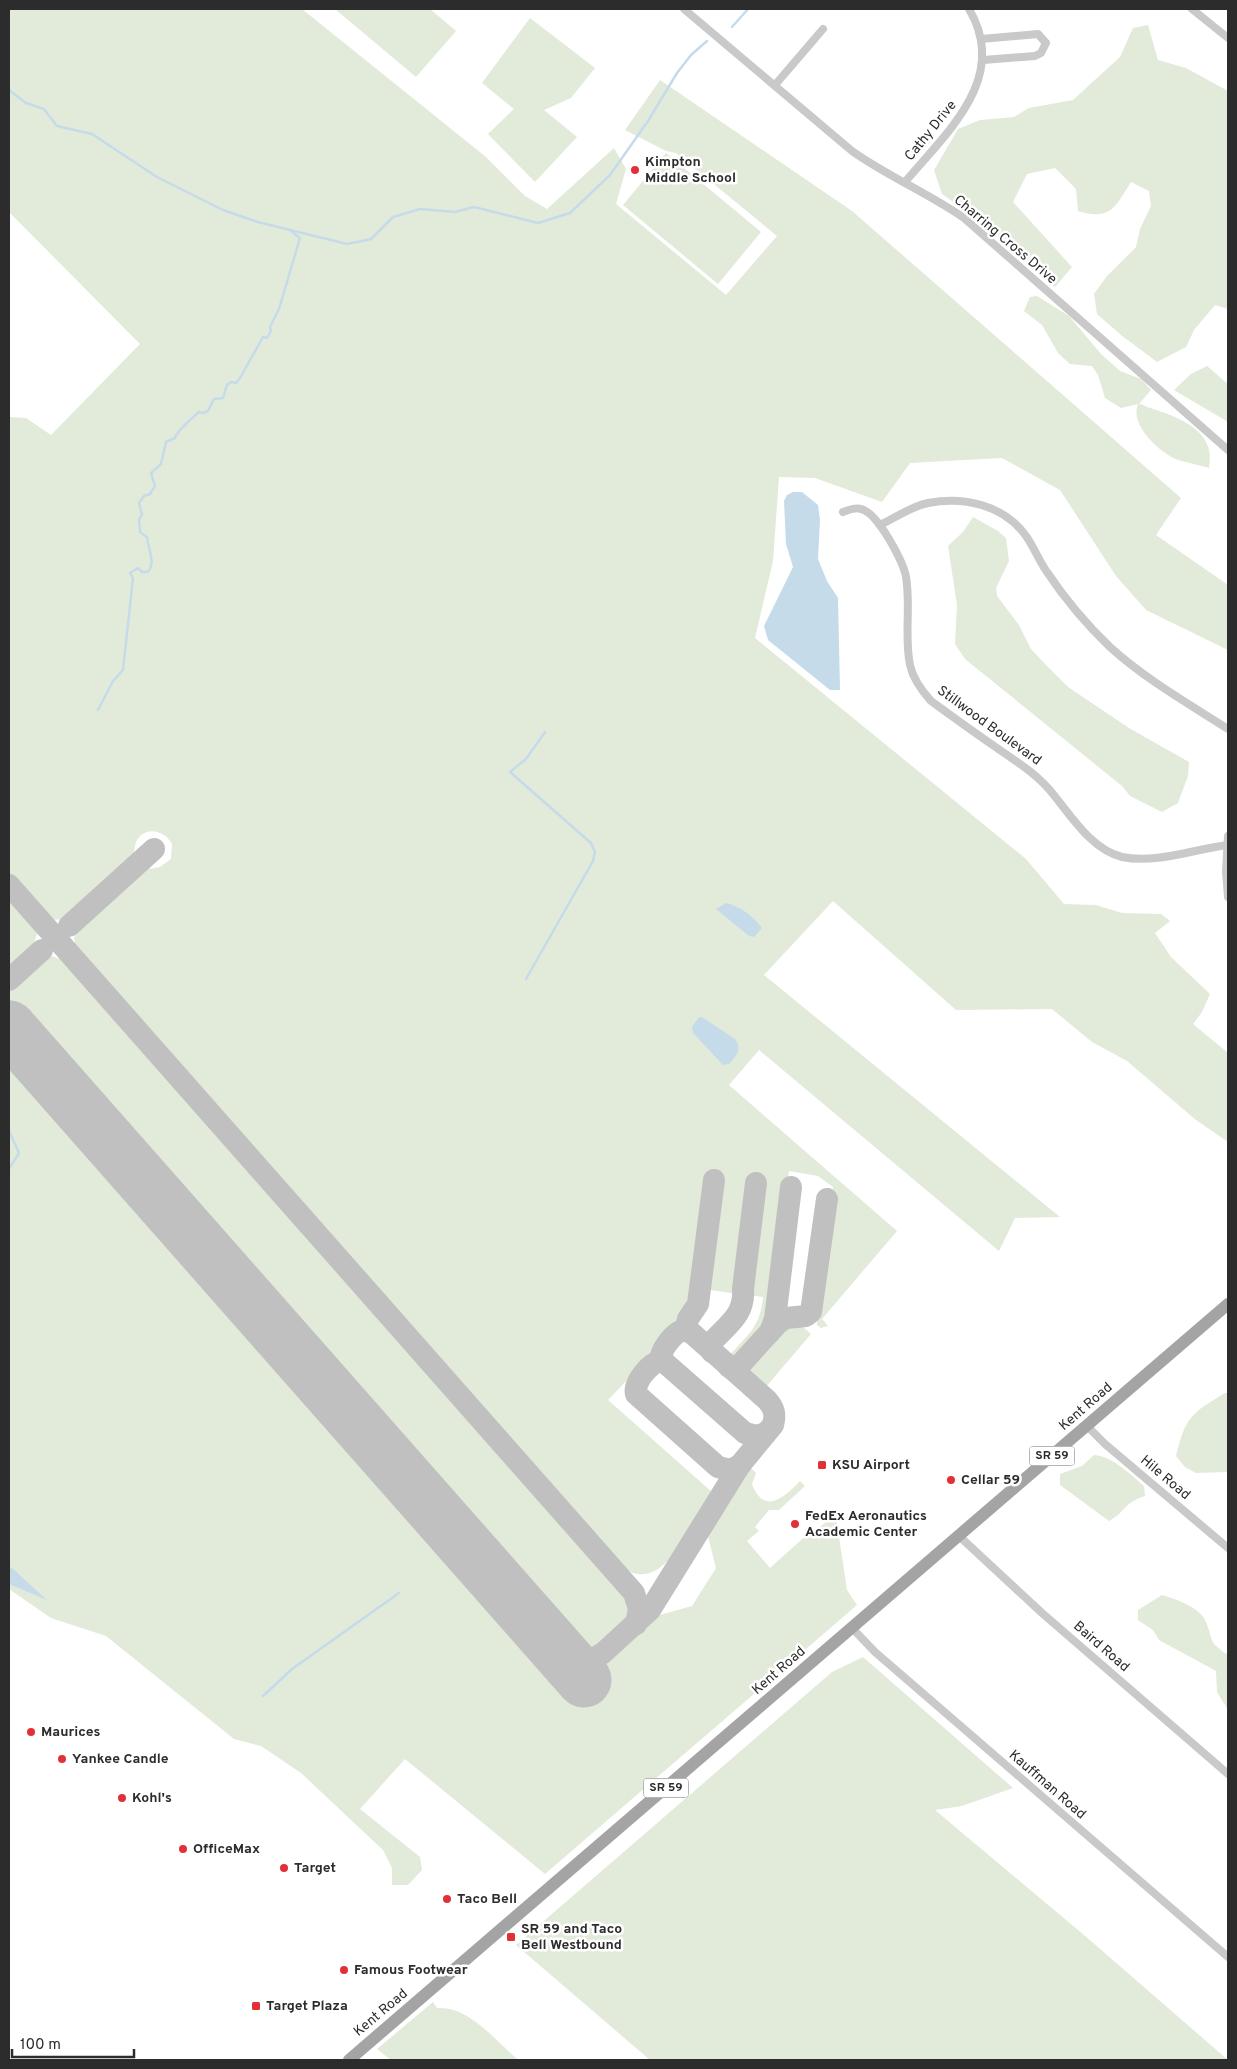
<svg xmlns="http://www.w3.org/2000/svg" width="1237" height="2069" viewBox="0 0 1237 2069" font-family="Overpass,sans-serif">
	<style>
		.green { fill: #e2eada }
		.water { fill: #c6dbea }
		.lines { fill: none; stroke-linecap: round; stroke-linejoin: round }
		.stream { stroke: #c6dbea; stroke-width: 2.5 }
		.taxiway { stroke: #c0c0c0; stroke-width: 22 }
		.runway { stroke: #c0c0c0; stroke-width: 55 }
		.minor { stroke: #c9c9c9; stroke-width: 8 }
		.primary { stroke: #a4a4a4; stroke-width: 12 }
		.poi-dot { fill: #e13038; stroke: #fff; stroke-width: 2 }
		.labels { text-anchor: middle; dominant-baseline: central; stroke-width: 5; stroke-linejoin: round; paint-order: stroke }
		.shield { fill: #fff; stroke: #6b6b6b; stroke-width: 1 }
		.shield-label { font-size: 12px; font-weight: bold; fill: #2c2c2c }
		.street-label { font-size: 14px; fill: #2c2c2c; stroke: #fff }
		.poi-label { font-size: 14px; font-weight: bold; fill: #2c2c2c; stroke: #fff; text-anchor: start }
	</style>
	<rect width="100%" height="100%" fill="#fff"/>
	<g class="green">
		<path d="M9,9H302L486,157L525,196L547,209L614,148L626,169L616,204L726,295L777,236L676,153L666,151L625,130L660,80L852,211L1181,498L1156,535L1228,585V650L1146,610L1116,576L1060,490L1002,458L910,463L882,502L815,478L779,477L773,561L755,638L1026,859L1064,904L1096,905L1122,913L1161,914L1170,921L1155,933L1171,957L1210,994L1202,1012L1193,1024L1228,1053V1142L1196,1120L1127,1061L1092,1042L1052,1009L956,1010L833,901L764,975L1060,1217L1015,1218L999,1251L759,1050L729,1085L897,1231L822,1319L828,1326L821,1328L817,1325V1316L833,1187L818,1176L789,1171L769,1319L762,1330L733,1360L729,1356C748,1334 760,1328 763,1297L746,1295L760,1183L753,1182L738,1294L704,1289L717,1177H709L694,1298L638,1369L608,1400L712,1492C709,1503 699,1515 693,1526C675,1554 650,1597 614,1560L76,950L74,938L80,926L142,870L160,867L171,859L172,844C165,830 144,825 136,842C134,848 135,855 130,860C118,874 81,909 66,917C62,920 57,920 52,919C39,915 18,885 9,875V417L26,418L51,435L140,344L9,212Z"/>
		<path d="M335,9H430L456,31L416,77Z"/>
		<path d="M530,18L595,68L571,98L544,110L577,137L535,182L488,134L514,109L482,83Z"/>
		<path d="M1148,25L1158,60L1186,68L1228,91V309L1215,305L1194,330L1186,347L1157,362L1121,335L1097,314L1094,294L1107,276L1136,247L1140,229L1151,206L1149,191L1131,182C1115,207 1111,221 1078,211L1076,189L1055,168L1027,174L1013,202L1072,267L1055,287L987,226L942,194L934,170L958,129L980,120L1014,117L1029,108L1073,100L1120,57L1133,28Z"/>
		<path d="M666,153L761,232L718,284L623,205Z"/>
		<path d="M1037,296L1069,316L1101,354L1120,371L1141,379L1151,390L1139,404C1144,404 1145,407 1150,408C1179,417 1217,431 1209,468C1199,465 1188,463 1178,460C1160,453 1129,425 1138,404L1121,408L1105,398L1098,375L1092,366L1070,364L1058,353L1042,325L1024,311L1030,297Z"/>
		<path d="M1207,366L1228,384V422L1174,390L1191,374Z"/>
		<path d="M973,517L998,531L1006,538L1009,561L996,588L997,596L1019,625L1031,649L1046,665L1068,687L1129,728L1189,762L1188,776L1178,803L1162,812L1130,796L1122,786L965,659L955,644L957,605L948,546L963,532Z"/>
		<path d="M9,897L32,923L37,934L32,949L9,970Z"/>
		<path d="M52,956L65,961L626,1596C630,1602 634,1610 630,1618C626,1626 593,1653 584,1653C579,1653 575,1650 571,1646L9,1009V990L42,960Z"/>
		<path d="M9,1045L575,1687L656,1616L692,1606L716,1568L707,1532L749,1466L756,1473L752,1484C764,1516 785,1497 800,1481L805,1486L779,1510H769L755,1527L759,1531L747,1541L770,1568L811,1531L813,1533L832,1517L830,1514L835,1510L847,1590L857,1605L545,1874L405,1759L360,1809L420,1857L422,1870L408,1885H392V1868L383,1850L301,1773L261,1746L234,1739L106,1636L51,1618L9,1589Z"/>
		<path d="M795,1324L803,1327L811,1334L765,1388L747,1372L748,1367C760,1353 775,1327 795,1324Z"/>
		<path d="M1225,1393H1228V1472L1196,1473L1185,1467L1176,1456C1185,1418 1191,1413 1225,1393Z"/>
		<path d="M1094,1455C1112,1456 1130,1474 1144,1486L1145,1496C1124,1502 1126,1512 1109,1521L1060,1485V1474L1082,1466Z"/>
		<path d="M1162,1595C1174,1598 1200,1608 1205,1620C1215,1642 1206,1640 1228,1655V1710L1217,1692L1216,1671L1159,1640L1153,1630L1138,1620V1610Z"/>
		<path d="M863,1657L1013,1788L962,1806L935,1810L1084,1935L1228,2060H650L516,1945L832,1672Z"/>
		<path d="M433,2002L437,2008C469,2006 495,2040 518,2060H391L377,2049Z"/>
	</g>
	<g class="water">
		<path d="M793,492H802L818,505L820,520L818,559L827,581L838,598L840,690H830L768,640L764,626L793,567L786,544L784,501L787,495Z"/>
		<path d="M726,903C740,906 754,917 762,928L754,937L749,936L716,909Z"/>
		<path d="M699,1017H702L735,1039C742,1049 737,1056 729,1064L723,1065L693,1033L692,1027Z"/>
		<path d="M9,1567L13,1569L47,1600L9,1584Z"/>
	</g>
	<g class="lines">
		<g class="stream">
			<path d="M732,27L748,9"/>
			<path d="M9,90L26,103L44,109L57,126L92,134L157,177L223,210L258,222L347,244L371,239L393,217L420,209L455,212L474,207L538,223L570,213L610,175L648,121L677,73L691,55L707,41"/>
			<path d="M98,710L113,681L123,670L133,578L130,573L138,568L142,572H148C156,562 148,549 147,537L140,532L139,519L142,515L139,503L144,496L150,494L155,486L151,473L161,464L166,442L175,438C177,431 192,418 199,412L203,413L208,411L214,399L223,398L227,385L231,382L236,383L240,378L263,337L267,338L271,331L270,327L279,309L300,238L291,231"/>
			<path d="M526,979L593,861L595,852L591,843L510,772L526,759L545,732"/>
			<path d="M9,1131L19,1153L9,1169"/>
			<path d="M263,1696L292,1669L399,1593"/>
		</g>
		<g class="taxiway">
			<path d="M9,885L634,1593L639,1609L636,1624"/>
			<path d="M69,926L154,849"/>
			<path d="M9,980L42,950"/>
			<path d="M689,1332L684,1330C675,1331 663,1347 661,1356L664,1362L745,1433L757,1436L766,1433"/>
			<path d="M770,1332L775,1319L791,1187"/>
			<path d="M712,1352V1342C728,1324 745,1315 743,1289L756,1183"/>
			<path d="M664,1362L660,1361C649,1363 633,1384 636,1394L718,1467L730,1470L740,1465"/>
			<path d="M729,1367L737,1368L740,1365L778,1323L786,1318L806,1316L811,1312L827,1199"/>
			<path d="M554,1646L578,1659H593L603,1653L650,1610L740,1465L773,1425C776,1414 774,1408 767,1400L686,1328L688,1319L698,1304L714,1180"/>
		</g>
		<path class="runway" d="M9,1028L584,1680"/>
		<g class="minor">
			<path d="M684,9L852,151C887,176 928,193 964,218L1228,450"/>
			<path d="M1192,9L1228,38"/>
			<path d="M981,39L1038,34L1046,43L1041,53L1035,56L983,60"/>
			<path d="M775,85L823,29"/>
			<path d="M905,182C947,132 1010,78 969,9"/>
			<path d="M843,512C848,510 856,507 861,509C877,512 904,562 906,577C911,606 904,636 910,665C913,679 922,691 931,701C953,717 975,733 997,748C1017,762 1037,774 1053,794C1071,816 1092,850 1122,857C1157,864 1194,849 1228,845"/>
			<path d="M880,525C895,518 912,506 928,503C964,496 1004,505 1026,536C1034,547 1039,561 1047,572C1065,599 1087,625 1110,647C1145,679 1189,704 1228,729"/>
			<path d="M1228,836L1226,872L1228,897"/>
			<path d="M1087,1426L1105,1444L1228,1548"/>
			<path d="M959,1536L1042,1613L1228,1774"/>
			<path d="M852,1628L875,1652L1228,1957"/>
		</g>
		<path class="primary" d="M349,2060L1228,1304"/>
	</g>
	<g class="poi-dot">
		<circle cx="635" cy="170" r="5"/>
		<rect x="817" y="1460" width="10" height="10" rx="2.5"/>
		<circle cx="951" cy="1480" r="5"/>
		<circle cx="795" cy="1524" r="5"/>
		<circle cx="31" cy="1732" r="5"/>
		<circle cx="62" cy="1759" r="5"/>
		<circle cx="122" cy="1798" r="5"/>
		<circle cx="183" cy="1849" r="5"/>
		<circle cx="284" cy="1868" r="5"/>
		<circle cx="447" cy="1899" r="5"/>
		<rect x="506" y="1932" width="10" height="10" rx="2.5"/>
		<circle cx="344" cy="1970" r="5"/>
		<rect x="251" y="2001" width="10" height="10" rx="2.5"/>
	</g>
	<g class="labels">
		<g class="shield">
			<rect x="1029.5" y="1446.5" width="45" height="19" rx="4"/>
			<rect x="643.5" y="1778.5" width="45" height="19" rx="4"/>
		</g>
		<g class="shield-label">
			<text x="1052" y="1456">SR 59</text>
			<text x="666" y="1788">SR 59</text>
		</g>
		<g class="street-label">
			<text transform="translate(931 131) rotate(-51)">Cathy Drive</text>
			<text transform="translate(1005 240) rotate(40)">Charring Cross Drive</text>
			<text transform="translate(989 726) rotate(36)">Stillwood Boulevard</text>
			<text transform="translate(1086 1407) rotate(-41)">Kent Road</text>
			<text transform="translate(1165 1478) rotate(40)">Hile Road</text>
			<text transform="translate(1101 1647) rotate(41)">Baird Road</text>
			<text transform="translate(779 1671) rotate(-41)">Kent Road</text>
			<text transform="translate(1047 1785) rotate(41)">Kauffman Road</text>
			<text transform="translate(381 2013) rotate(-40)">Kent Road</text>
		</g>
		<g class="poi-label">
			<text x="645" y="162">Kimpton<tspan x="645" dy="16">Middle School</tspan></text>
			<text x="832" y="1465">KSU Airport</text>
			<text x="961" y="1480">Cellar 59</text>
			<text x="805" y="1516">FedEx Aeronautics<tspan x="805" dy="16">Academic Center</tspan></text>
			<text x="41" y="1732">Maurices</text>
			<text x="72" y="1759">Yankee Candle</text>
			<text x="132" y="1798">Kohl's</text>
			<text x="193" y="1849">OfficeMax</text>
			<text x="294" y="1868">Target</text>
			<text x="457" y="1899">Taco Bell</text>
			<text x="521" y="1929">SR 59 and Taco<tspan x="521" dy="16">Bell Westbound</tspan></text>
			<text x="354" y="1970">Famous Footwear</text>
			<text x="266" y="2006">Target Plaza</text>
		</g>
	</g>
	<rect width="1237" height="2069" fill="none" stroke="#2c2c2c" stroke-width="20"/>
	<path d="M12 2049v8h122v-8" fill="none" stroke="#2c2c2c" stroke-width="2.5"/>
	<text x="20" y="2049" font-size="15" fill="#2c2c2c" stroke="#ffffff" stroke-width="4" paint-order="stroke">100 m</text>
</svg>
